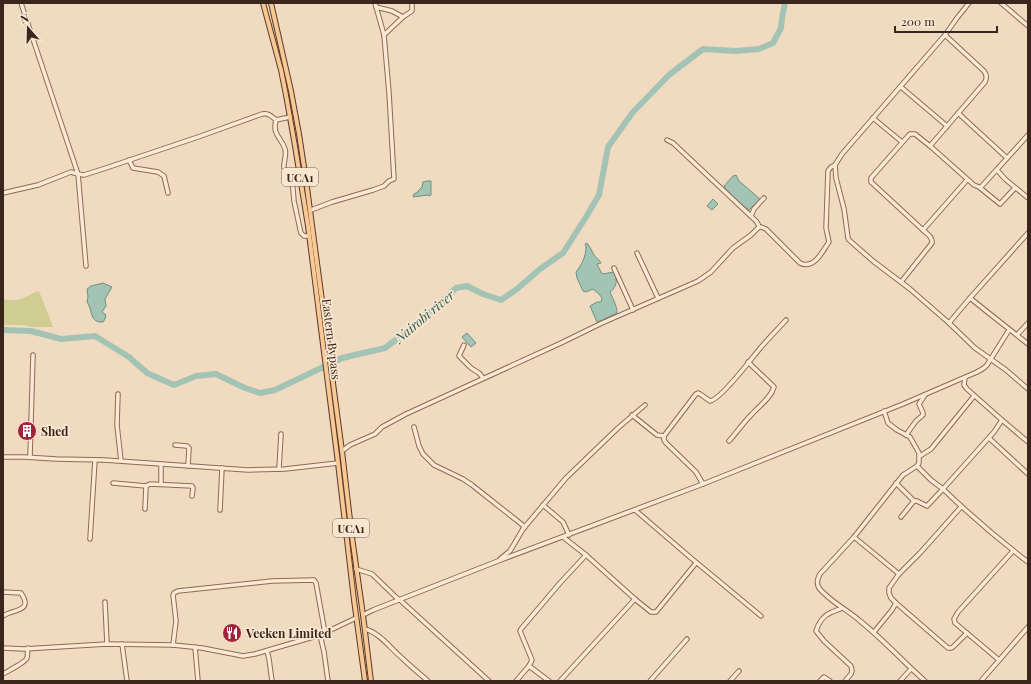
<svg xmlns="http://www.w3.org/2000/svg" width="1031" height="684" viewBox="0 0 1031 684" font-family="'Playfair Display',serif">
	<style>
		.green { fill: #d0cd93 }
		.water { fill: #a3c3b5; stroke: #6a9281 }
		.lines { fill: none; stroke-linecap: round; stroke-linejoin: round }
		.river { stroke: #a3c3b5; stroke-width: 6 }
		.minor-casing { stroke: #8c6a57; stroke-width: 5.5 }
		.major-casing { stroke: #59392b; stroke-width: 6 }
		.minor { stroke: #fbe9d4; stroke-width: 3.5 }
		.major { stroke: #f8c995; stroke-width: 4 }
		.labels { text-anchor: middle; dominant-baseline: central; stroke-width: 3.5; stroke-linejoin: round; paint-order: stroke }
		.shield { fill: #f8e6d0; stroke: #736052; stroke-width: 1 }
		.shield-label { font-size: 11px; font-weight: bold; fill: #3a261c }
		.street-label { font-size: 12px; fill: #3a261c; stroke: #f8e6d0 }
		.poi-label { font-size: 12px; font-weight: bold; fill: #3a261c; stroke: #f8e6d0; text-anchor: start }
		.water-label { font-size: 13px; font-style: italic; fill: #2a5b50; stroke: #f8e6d0 }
	</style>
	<rect width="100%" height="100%" fill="#f1dbc0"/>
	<path class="green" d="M39,291L53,327H32L25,325H3V299C22,303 23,296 39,291Z"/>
	<g class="water">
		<path d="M736,175L739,181L760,199L749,210C741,204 729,196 724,186L733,176Z"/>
		<path d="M427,181H431V195L429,196L428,195C423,196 418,196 413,197L414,194L418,192V191L422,187L423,182Z"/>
		<path d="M713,199L718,204L712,210L707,206Z"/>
		<path d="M587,243C590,247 592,251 594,255C597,259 599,259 601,263L597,264L602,274L614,272C618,279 617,287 610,292C613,299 617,306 617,313L600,321L597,322L590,306L597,302H601L602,298L599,294L593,289L586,292L583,291L577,278L576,272C582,264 586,257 586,246L585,244Z"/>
		<path d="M103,283L112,287L105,299L106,306L102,312L106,315L105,319L103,322C89,323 93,310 87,302L88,297L87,289L91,286Z"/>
		<path d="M467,333L476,343L471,347L462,337Z"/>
	</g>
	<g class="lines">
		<path class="river" d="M3,330L31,331L61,339L95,336L129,357L147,373L174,385L196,376L216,374L245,388L260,393L275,390L342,358L385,348L423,319L456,288L467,286L483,294L501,300L517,289L540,269L563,253L586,217L599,195L608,147L633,112L669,75L703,49L735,51L759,49L773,43L781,28L782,18L785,3"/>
		<g class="minor-casing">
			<g id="minor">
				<path d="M21,3L78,174L84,175L106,168L201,136L262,114C269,113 271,116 276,120L290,117"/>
				<path d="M1001,3L1028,26"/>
				<path d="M376,7L392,11L403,17"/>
				<path d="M384,35L403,17L412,11V3"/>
				<path d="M945,35L957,18L969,3"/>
				<path d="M901,87L947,126"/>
				<path d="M958,113L1007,158"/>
				<path d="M873,118L902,142"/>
				<path d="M276,120C272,135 281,137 285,149C287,156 283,162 284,168C285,173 290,174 292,178L294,201L300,229L301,233L304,236H309"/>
				<path d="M667,140L673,143L756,221L758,224L759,227"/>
				<path d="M930,146L985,82C987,78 987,75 984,71L945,35L842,154L835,165L836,178L844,209L848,238L849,240L873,261L910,289L949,323L975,348L1006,370L1028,389"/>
				<path d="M129,160L133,168L158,172L164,176L168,193"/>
				<path d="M997,170L1005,179L1028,198"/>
				<path d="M979,187L1000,204L1015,188"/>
				<path d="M3,193L38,185L71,172L78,174L86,266"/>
				<path d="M311,210L332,202L373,190L384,186L389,181L394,179L389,93L384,35L375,3"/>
				<path d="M751,216L754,209L764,198"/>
				<path d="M759,227H761L766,229L800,263C814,270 822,252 829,242L826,228L828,171L831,167L835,165"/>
				<path d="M923,230L967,180"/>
				<path d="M637,253L658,298"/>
				<path d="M614,268L633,310"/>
				<path d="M901,282L932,243C933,237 927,234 923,230L871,182V178L908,136L910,134H915L930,146L974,185L979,187H981L1028,135"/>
				<path d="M970,298L990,314L1028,344"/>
				<path d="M949,323L970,298L1028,233"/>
				<path d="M1017,335L1028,323"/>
				<path d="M464,345L459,356L471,368L479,373L483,378"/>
				<path d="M965,378L964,385L967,389L1002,420L1028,442"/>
				<path d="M118,394L117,425L121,461"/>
				<path d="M884,411L888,423L897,430L910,437L919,453V463L917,466L903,475L854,537L899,574"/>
				<path d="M632,415L657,435L664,436"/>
				<path d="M1002,420L994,432L943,489C970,515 998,539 1028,562"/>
				<path d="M414,427L419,446L423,454L434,465L463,479L472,485L525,527"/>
				<path d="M906,435L916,421L923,415V413L919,404L925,395"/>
				<path d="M989,438L1028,474"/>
				<path d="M729,441C737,432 744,422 752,414C759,406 771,398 774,387L772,385L748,362"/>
				<path d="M175,445L187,446L189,448L188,466"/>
				<path d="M342,451L350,445L375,434L382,427L406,414L561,343L602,323L698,281L711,272L733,248L751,235L759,227"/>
				<path d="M920,456L931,449L974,396"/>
				<path d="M3,457H24L56,459L104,460L248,470L285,469L338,463"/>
				<path d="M30,457L33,355"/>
				<path d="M279,469L281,434"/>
				<path d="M113,483L146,486"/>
				<path d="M896,483L914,501"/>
				<path d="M161,484V464"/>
				<path d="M703,484L696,472L666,443L664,440V436L696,394L698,393L700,394L710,401C720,400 749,362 757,352C766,341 777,330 786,320"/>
				<path d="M543,505L563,522L569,535"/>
				<path d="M145,509L146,486L150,484L192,486L193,488L192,496"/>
				<path d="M220,510L222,468"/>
				<path d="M635,510L691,558L761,616"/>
				<path d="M901,517L914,501H917L927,506L943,489L931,480L917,466"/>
				<path d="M563,537L586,555L636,600L651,612H656L696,563"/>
				<path d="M854,537L820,574C817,579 816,583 819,588C829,601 848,610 860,621C883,639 903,662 925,681"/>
				<path d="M90,539L95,460"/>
				<path d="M500,559L510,551L523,529L566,478L618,428L645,405"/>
				<path d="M356,569L372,574L399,600"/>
				<path d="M3,592L21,593C34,612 13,609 3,616"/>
				<path d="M400,600L489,681"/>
				<path d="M105,602L107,644"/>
				<path d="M896,603L948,648H951L953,647L967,633"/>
				<path d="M842,608C838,610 834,611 830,613C823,616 818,624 816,631L824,641L851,666L852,671L851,674L845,681"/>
				<path d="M363,615L373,610L498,561L703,484L903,404L977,372L984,368L987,365L1009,330"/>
				<path d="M365,629C380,633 390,648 402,658C410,666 419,673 428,681"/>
				<path d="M874,632L892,610L896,603L891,598L889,593V588L899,574L920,553L961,507"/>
				<path d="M320,635L324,652L328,681"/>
				<path d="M122,644L127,681"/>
				<path d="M173,645L176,621L173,595L174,593L178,591L272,581L314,580L316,583L325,633"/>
				<path d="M195,647L198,681"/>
				<path d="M3,648L24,649L107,644L173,645L202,648L243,656L255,654L320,635L356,618"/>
				<path d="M267,651L269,659L272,681"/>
				<path d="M999,660L955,623L954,619L958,612L1013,551"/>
				<path d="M529,666L549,681"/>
				<path d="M3,674C8,671 26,662 27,658C28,655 27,651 28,648"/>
				<path d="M516,681L529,666L532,660L520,631L521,629L560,583L586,555"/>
				<path d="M560,681L635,599"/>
				<path d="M650,681L687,639"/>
				<path d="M730,681L739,671"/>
				<path d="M820,681L824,677L830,681"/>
				<path d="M900,681L911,669"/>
				<path d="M981,681L1028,627"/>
			</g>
		</g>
		<g class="major-casing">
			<g id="major">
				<path d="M263,3L281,70L286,95L295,146L308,226L338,463L354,600L365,681"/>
				<path d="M271,3L291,91L299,134L306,180L329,353L342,451L352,537L363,615L371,681"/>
			</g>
		</g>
		<use href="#minor" class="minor"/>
		<use href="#major" class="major"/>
	</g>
	<defs>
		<g id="building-disc" transform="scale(1)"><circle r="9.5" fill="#a02238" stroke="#f8e6d0"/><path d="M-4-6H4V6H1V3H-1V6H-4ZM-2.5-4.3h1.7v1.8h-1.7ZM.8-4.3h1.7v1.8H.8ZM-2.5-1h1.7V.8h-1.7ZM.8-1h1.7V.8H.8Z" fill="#fff"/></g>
		<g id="restaurant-disc" transform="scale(1)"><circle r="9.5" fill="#a02238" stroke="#f8e6d0"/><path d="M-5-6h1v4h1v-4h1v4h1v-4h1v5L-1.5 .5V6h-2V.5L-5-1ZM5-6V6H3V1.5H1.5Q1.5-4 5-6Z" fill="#fff"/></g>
	</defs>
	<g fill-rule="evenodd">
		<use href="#building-disc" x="27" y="431"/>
		<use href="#restaurant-disc" x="232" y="633"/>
	</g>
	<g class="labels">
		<g class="shield">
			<rect x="282" y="168" width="36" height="18" rx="3"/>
			<rect x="333" y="519" width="36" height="18" rx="3"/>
		</g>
		<g class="shield-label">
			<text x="300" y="177">UCA1</text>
			<text x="351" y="528">UCA1</text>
		</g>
		<g class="street-label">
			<text transform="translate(332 339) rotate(83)">Eastern Bypass</text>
		</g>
		<g class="poi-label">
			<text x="41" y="431">Shed</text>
			<text x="246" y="633">Veeken Limited</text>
		</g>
		<g class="water-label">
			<text transform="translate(424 316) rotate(-40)">Nairobi river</text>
		</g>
	</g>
	<rect width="1031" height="684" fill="none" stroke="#3a261c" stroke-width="8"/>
	<g transform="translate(28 28) rotate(340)" stroke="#f8e6d0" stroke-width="3" paint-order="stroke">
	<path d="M0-3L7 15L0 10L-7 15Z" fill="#3a261c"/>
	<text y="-6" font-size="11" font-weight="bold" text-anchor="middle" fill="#3a261c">N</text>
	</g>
	<path d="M895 26v6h102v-6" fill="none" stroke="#3a261c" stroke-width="2"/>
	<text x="901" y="26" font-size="12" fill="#3a261c" stroke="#f8e6d0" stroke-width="3" paint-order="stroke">200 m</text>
</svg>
